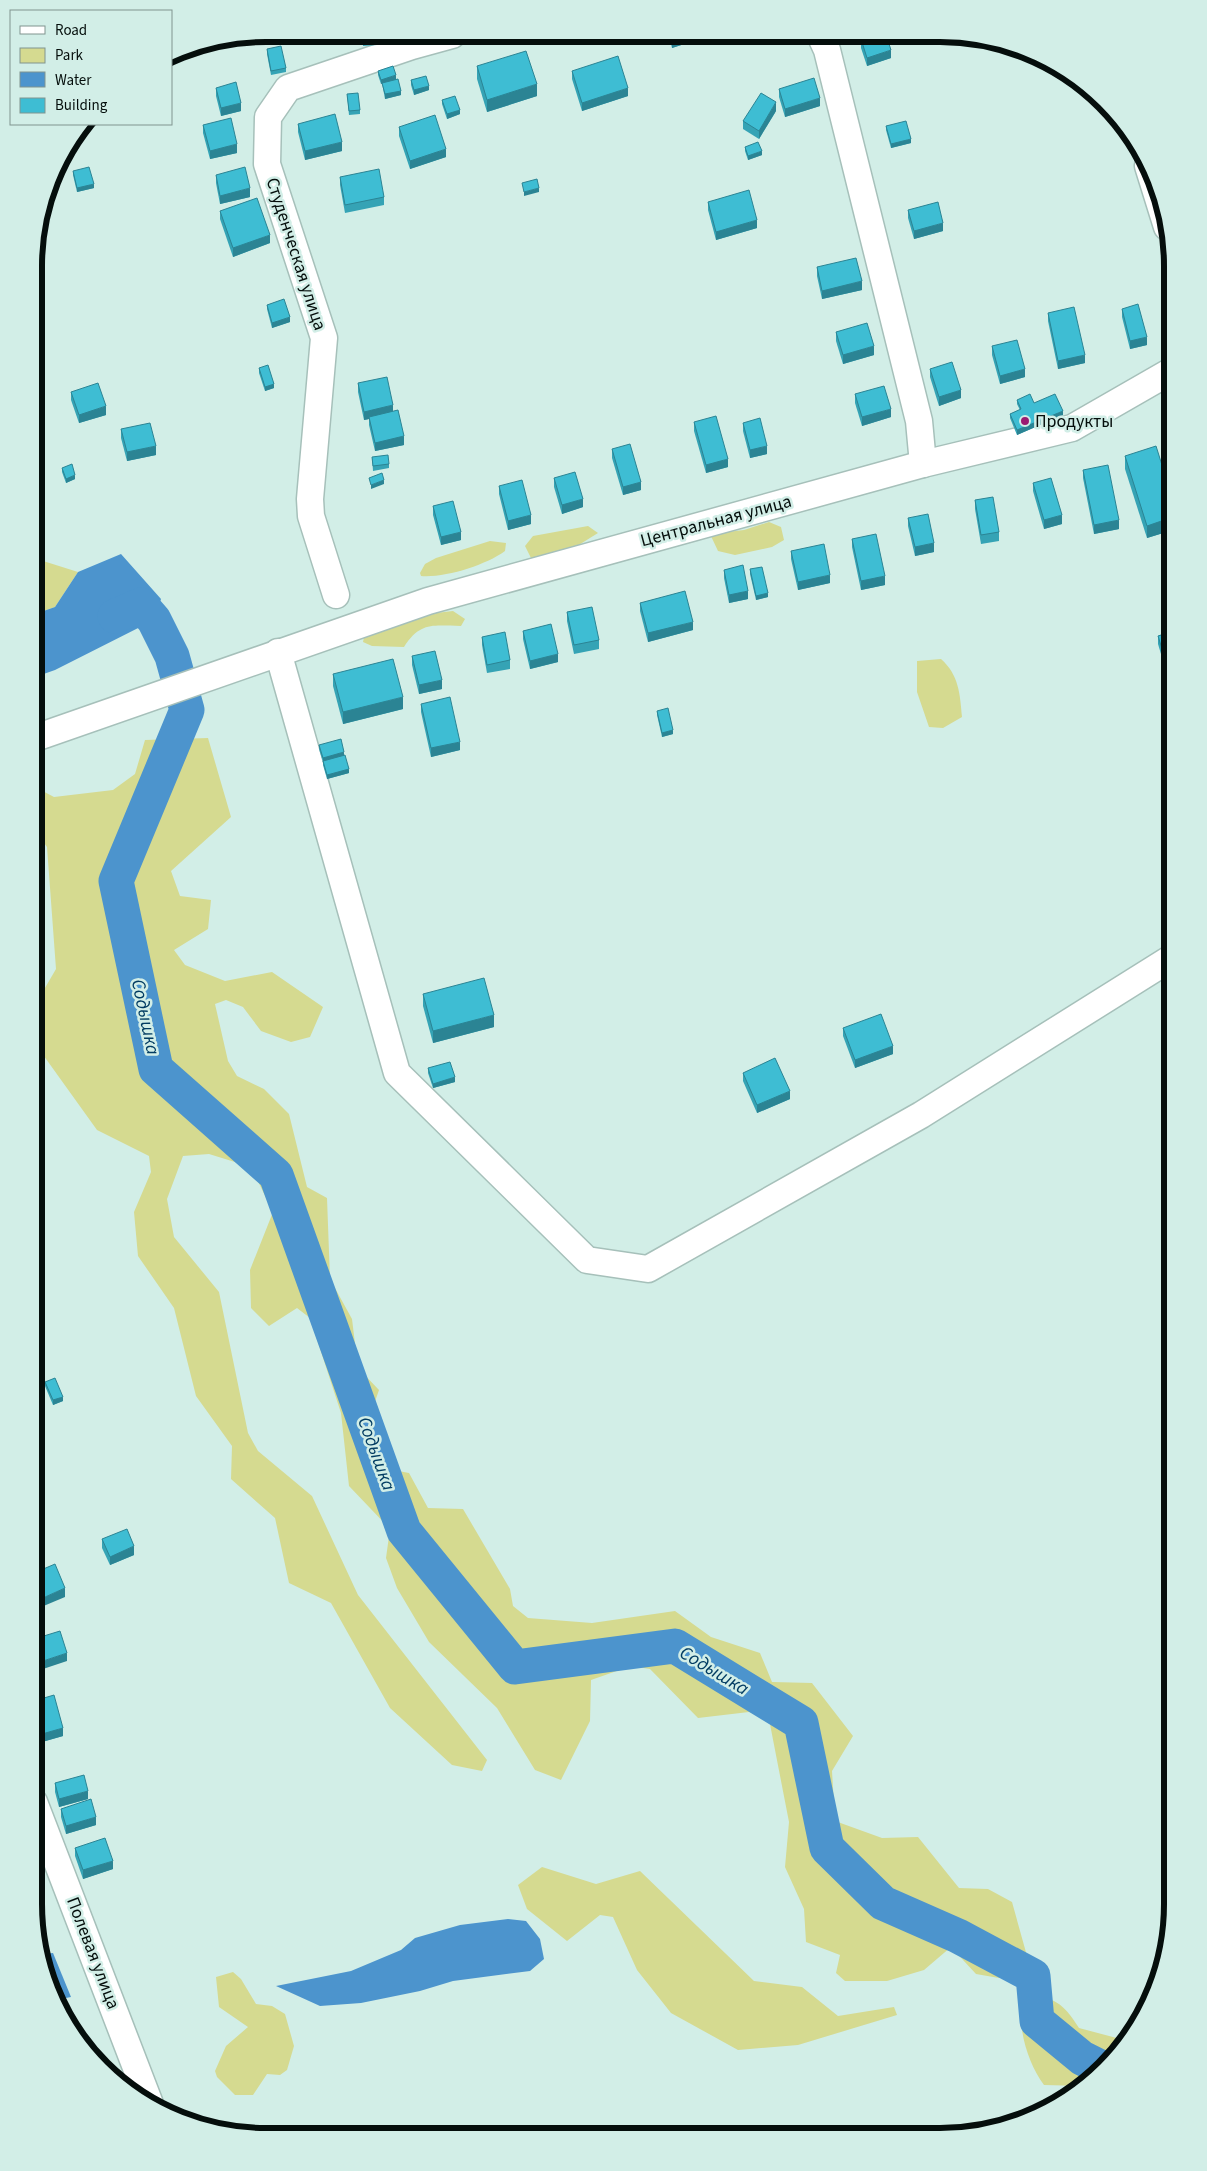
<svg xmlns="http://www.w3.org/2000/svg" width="1207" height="2171" viewBox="0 0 1207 2171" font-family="'Source Sans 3',sans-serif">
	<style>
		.green { fill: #d5da90 }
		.water { fill: #4c94cd }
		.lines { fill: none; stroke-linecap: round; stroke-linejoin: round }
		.river { stroke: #4c94cd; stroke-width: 35 }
		.minor-casing { stroke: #a6c0ba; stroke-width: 29 }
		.minor { stroke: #fff; stroke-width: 26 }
		.wall { fill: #35a3b5 }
		.shaded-wall { fill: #2b8494 }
		.building { fill: #3ebdd3; stroke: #2b8494 }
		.poi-dot { fill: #9a1b71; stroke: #d2eee7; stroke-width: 2 }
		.labels { text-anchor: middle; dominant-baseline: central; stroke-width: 5; stroke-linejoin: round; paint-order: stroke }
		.street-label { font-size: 18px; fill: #050e0c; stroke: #d2eee7 }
		.poi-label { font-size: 18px; fill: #050e0c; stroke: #d2eee7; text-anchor: start }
		.water-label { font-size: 19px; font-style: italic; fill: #023c62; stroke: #d2eee7 }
		.rim { fill: none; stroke: #050e0c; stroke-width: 6 }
	</style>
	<rect width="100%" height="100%" fill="#d2eee7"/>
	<g class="green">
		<path d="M769,522L781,527L784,540L772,547L735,555L718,551L710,534L744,530Z"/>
		<path d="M588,526L598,533L553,561L532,560L525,546L533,536Z"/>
		<path d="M490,541L506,543L505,551C486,565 445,578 421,576L420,573L425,564L436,558Z"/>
		<path d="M40,560L78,572L55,607L35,614V564Z"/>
		<path d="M453,611L465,619L461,626C433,626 421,621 404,647L372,646L363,642L364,637L436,613Z"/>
		<path d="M941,659C959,675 960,694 962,717L943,728L929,727L917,692V661Z"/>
		<path d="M208,738L231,817L171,871L180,896L211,900L208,929L174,950L185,965L225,981L272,972L323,1007L310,1037L291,1042L261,1031L243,1007L226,1000L215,1004L228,1061L237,1076L264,1089L289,1114L307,1187L327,1198L330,1279L352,1319L358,1368L379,1390L360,1445L388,1469L409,1473L428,1508L463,1509L510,1589L513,1606L528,1618L592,1623L675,1611L711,1637L760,1653L772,1682L812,1683L853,1736L832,1771L835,1821L882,1838L918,1837L959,1888L988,1889L1012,1902L1027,1956L999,1978L976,1974L951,1947L924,1970L887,1981H845L836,1973L840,1955L806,1942L804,1909L785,1867L789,1822L769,1719L749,1712L698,1718L650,1669L631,1666L591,1680L590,1721L561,1780L535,1770L497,1708L429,1642L397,1588L386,1558L390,1529L349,1486L341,1413L310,1318L297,1308L269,1326L251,1308L250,1270L273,1212L251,1167L209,1154L183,1156L167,1199L174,1237L219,1292L248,1433L258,1451L312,1496L358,1595L487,1760L482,1771L452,1765L390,1708L331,1603L289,1583L275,1518L231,1479L232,1446L196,1396L174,1308L138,1256L134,1212L151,1172L149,1156L97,1130L36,1045L35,1005L56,969L47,847L35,831V787L54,797L113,790L135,774L145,740Z"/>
		<path d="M542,1867L596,1884L640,1871L754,1981L802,1987L838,2016L894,2007L897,2015L798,2045L738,2050L671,2013L637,1970L613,1917L600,1915L567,1941L527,1909L518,1885Z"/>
		<path d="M233,1972L241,1979L256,2004L272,2006L285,2014L294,2046L287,2070L280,2075L267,2074L253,2095H235L217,2077L215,2071L226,2046L248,2027L219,2007L216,1977Z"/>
		<path d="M1025,1993C1055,1999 1062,2001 1079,2028L1128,2041L1125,2046L1083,2086L1044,2085C1030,2066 1020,2037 1021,2012C1021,2006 1024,1999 1025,1993Z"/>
	</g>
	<g class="water">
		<path d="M121,554L161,599L154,620L55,670L35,677V614L55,607L78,572Z"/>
		<path d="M508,1919L526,1921L540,1939L544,1959L530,1971L453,1981L420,1991L361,2003L320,2006L276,1986L351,1971L401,1950L415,1938L460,1925Z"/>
		<path d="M53,1953L71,1997L61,1999L55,1997L46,1979L42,1954Z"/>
	</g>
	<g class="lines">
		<path class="river" d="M115,616L141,605L154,620L172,656L187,710L116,881L156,1069L276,1175L404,1531L515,1667L675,1646L801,1723L827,1848L883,1903L958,1936L1033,1976L1037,2021L1082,2058L1102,2068"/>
		<g class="minor-casing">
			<g id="minor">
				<path d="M821,37L827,50L919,421L923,464"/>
				<path d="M1148,166L1167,227"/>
				<path d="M336,595L311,516L310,499L324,338L267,164L268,117L288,88L412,46L452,35"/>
				<path d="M278,652L397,1073L587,1260L648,1269L921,1115L1173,957"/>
				<path d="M35,738L428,601L923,464L1072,428L1173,370"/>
				<path d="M34,1802L150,2104"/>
			</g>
		</g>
		<use href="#minor" class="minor"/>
	</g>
	<g class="wall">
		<path d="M362,34H376L377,45L363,46Z"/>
		<path d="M669,36H709L672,48Z"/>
		<path d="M861,39L891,58L867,66L861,48Z"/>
		<path d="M267,49L286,68V72L271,75L267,54Z"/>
		<path d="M477,66L537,96L487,112L477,79Z"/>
		<path d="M378,71L396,80L401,95L385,99L382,83L381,84L378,75Z"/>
		<path d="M572,71L628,96L582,111L572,79Z"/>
		<path d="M411,80L429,90L414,95L411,85Z"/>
		<path d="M216,88L241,111L221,116L216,96Z"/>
		<path d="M779,89L820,106L785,117L779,97Z"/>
		<path d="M347,94L360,110V114L349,115Z"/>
		<path d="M442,100L460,114L447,119L442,104Z"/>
		<path d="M776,111L759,139L743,129V121Z"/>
		<path d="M298,124L342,151L305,160L298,132Z"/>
		<path d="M203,125L237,153L210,159L203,133Z"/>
		<path d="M886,126L911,143L891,148L886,130Z"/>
		<path d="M399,127L446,157L410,169L399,136Z"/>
		<path d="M745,147L762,155L748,160L745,151Z"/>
		<path d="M73,171L94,188L77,192L73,175Z"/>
		<path d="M216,175L250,197L220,204L216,183Z"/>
		<path d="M340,177L384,197V205L345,213L340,185Z"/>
		<path d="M708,202L757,228L716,240L708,210Z"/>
		<path d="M908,210L943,231L914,239L908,218Z"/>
		<path d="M220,211L270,243L233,257L220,219Z"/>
		<path d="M817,267L862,290L822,299L817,276Z"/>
		<path d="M267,305L290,322L272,328L267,309Z"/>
		<path d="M1122,309L1147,345L1130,349L1122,317Z"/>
		<path d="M1048,313L1085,363L1058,369L1048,321Z"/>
		<path d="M836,332L874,355L843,364L836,341Z"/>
		<path d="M992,346L1025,377L1000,384L992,355Z"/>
		<path d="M259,368L274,388L265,391L259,373Z"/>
		<path d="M930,369L961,398L939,406L930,377Z"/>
		<path d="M358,383L393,411L404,445L375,451L369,425V419L364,420L358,392Z"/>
		<path d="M71,392L106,415L79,423L71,400Z"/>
		<path d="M855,394L891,417L862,426L855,403Z"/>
		<path d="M1017,400L1034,403L1063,415L1017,435L1010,418V414L1020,410L1017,404Z"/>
		<path d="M694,422L728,467L706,473L694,431Z"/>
		<path d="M743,423L767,454L750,458L743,431Z"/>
		<path d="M121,429L156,455L127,461L121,438Z"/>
		<path d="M1173,444V472L1168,454V446Z"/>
		<path d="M612,449L641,490L623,495L612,458Z"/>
		<path d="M1125,456L1173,500V530L1147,538L1125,469Z"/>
		<path d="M372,457L389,464V468L373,471Z"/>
		<path d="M62,468L75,479L66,483L62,472Z"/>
		<path d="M1083,470L1119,529L1094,534L1083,478Z"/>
		<path d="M554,478L583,507L562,514L554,487Z"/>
		<path d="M1033,483L1062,524L1044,529L1033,491Z"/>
		<path d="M499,486L531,524L508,530L499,494Z"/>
		<path d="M975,500L999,532V541L981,544L975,509Z"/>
		<path d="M433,506L461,540L441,545L433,515Z"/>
		<path d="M908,518L934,552L915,556L908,526Z"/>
		<path d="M852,539L885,585L861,590L852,547Z"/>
		<path d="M791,551L830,583L798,590L791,559Z"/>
		<path d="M750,569L768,597L756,600L750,574Z"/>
		<path d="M724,570L748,599L729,603L724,578Z"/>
		<path d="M640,603L693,630L648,642L640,611Z"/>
		<path d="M567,612L599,640V649L574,654L567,621Z"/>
		<path d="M523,631L558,662L530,669L523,639Z"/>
		<path d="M1173,631L1164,664L1158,644V636Z"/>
		<path d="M482,637L510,660V669L487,673L482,645Z"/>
		<path d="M412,656L442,689L419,694L412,665Z"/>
		<path d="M333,674L403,709L343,724L333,686Z"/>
		<path d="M421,704L460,750L431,757L421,712Z"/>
		<path d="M657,711L673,734L662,737L657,715Z"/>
		<path d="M319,745L344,755L349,773L327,779L323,765V762L319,749Z"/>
		<path d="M423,994L494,1027L433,1043L423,1006Z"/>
		<path d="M843,1028L893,1054L855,1068L843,1036Z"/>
		<path d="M428,1068L455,1082L433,1088L428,1073Z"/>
		<path d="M743,1073L790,1099L757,1113L743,1081Z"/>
		<path d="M45,1382L63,1401L53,1405L45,1386Z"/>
		<path d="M102,1539L134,1555L110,1565L102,1548Z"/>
		<path d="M34,1701L63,1736L35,1744L34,1739Z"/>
		<path d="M55,1783L88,1799L59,1807L55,1792Z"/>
		<path d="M61,1809L96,1825L66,1834L61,1817Z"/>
		<path d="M75,1848L113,1869L83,1879L75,1856Z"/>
	</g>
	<g class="shaded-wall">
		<path d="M682,36H709L672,48V39Z"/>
		<path d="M767,37H780L767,41Z"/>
		<path d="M891,50V58L867,66V58Z"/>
		<path d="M396,75V80L381,84V80Z"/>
		<path d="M537,84V96L487,112V100Z"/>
		<path d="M429,86V90L414,95V90Z"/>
		<path d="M628,88V96L582,111V103Z"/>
		<path d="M401,91V95L385,99V94Z"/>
		<path d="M820,98V106L785,117V109Z"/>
		<path d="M776,102V111L759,139V131Z"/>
		<path d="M241,103V111L221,116V108Z"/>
		<path d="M460,110V114L447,119V114Z"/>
		<path d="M911,139V143L891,148V144Z"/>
		<path d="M342,142V151L305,160V151Z"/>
		<path d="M237,144V153L210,159V151Z"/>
		<path d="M446,149V157L410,169V161Z"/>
		<path d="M762,151V155L748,160V156Z"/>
		<path d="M94,184V188L77,192V188Z"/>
		<path d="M250,188V197L220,204V196Z"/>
		<path d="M539,188V192L524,196V192Z"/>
		<path d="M757,220V228L716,240V232Z"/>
		<path d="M943,223V231L914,239V231Z"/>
		<path d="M270,235V243L233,257V248Z"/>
		<path d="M862,281V290L822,299V291Z"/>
		<path d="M290,317V322L272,328V323Z"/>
		<path d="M1147,337V345L1130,349V341Z"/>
		<path d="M874,346V355L843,364V355Z"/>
		<path d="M1085,355V363L1058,369V361Z"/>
		<path d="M1025,369V377L1000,384V376Z"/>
		<path d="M274,384V388L265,391V387Z"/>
		<path d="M961,390V398L939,406V397Z"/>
		<path d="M393,405V414L369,417V419L364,420V412Z"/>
		<path d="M106,406V415L79,423V415Z"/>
		<path d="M891,409V417L862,426V417Z"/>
		<path d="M1063,411V415L1017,435V430Z"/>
		<path d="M404,436V445L375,451V443Z"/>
		<path d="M156,446V455L127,461V452Z"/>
		<path d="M767,446V454L750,458V450Z"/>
		<path d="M728,459V467L706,473V465Z"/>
		<path d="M75,475V479L66,483V479Z"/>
		<path d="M384,480V484L371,489V485Z"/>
		<path d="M641,482V490L623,495V487Z"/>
		<path d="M583,499V507L562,514V505Z"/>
		<path d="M531,515V524L508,530V521Z"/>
		<path d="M1062,515V524L1044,529V520Z"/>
		<path d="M1173,517V530L1147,538V526Z"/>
		<path d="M1119,520V529L1094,534V525Z"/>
		<path d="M461,532V540L441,545V537Z"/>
		<path d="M934,543V552L915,556V547Z"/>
		<path d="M830,575V583L798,590V582Z"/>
		<path d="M885,576V585L861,590V581Z"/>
		<path d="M748,591V599L729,603V595Z"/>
		<path d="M768,593V597L756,600V596Z"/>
		<path d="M693,622V630L648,642V633Z"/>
		<path d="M1173,652V661L1164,664V655Z"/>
		<path d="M558,654V662L530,669V661Z"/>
		<path d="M442,680V689L419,694V685Z"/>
		<path d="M403,697V709L343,724V712Z"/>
		<path d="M673,730V734L662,737V733Z"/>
		<path d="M460,742V750L431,757V748Z"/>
		<path d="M344,752V756L323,762V758Z"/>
		<path d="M349,769V773L327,779V775Z"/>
		<path d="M494,1015V1027L433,1043V1031Z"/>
		<path d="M893,1046V1054L855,1068V1060Z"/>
		<path d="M455,1077V1082L433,1088V1084Z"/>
		<path d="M790,1091V1099L757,1113V1105Z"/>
		<path d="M63,1397V1401L53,1405V1400Z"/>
		<path d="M134,1546V1555L110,1565V1557Z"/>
		<path d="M65,1588V1597L34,1610V1602Z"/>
		<path d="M67,1653V1661L34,1672V1664Z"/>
		<path d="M63,1728V1736L35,1744V1736Z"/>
		<path d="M88,1791V1799L59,1807V1799Z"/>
		<path d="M96,1817V1825L66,1834V1826Z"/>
		<path d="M113,1861V1869L83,1879V1870Z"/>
	</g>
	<g class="building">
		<path d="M362,34H376L377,41H363Z"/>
		<path d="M671,36H682L672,39Z"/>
		<path d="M868,37L887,38L891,50L867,58L861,39Z"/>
		<path d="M281,46L286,68L271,71L267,49Z"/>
		<path d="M526,51L537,84L487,100L477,66Z"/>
		<path d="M618,56L628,88L582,103L572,71Z"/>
		<path d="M393,66L396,75L381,80L378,71Z"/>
		<path d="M426,76L429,86L414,90L411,80Z"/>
		<path d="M814,78L820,98L785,109L779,89Z"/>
		<path d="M398,79L401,91L385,94L382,83Z"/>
		<path d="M236,82L241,103L221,108L216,88Z"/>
		<path d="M358,93L360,110L349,111L347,94Z"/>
		<path d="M761,93L776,102L759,131L743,121Z"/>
		<path d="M455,96L460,110L447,114L442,100Z"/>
		<path d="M335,114L342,142L305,151L298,124Z"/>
		<path d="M435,115L446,149L410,161L399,127Z"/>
		<path d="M231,118L237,144L210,151L203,125Z"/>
		<path d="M906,121L911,139L891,144L886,126Z"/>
		<path d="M758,142L762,151L748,156L745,147Z"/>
		<path d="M89,167L94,184L77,188L73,171Z"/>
		<path d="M245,167L250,188L220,196L216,175Z"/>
		<path d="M379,169L384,197L345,205L340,177Z"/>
		<path d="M537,179L539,188L524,192L522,183Z"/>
		<path d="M749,190L757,220L716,232L708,202Z"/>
		<path d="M257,198L270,235L233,248L220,211Z"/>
		<path d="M938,202L943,223L914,231L908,210Z"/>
		<path d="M856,258L862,281L822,291L817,267Z"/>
		<path d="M284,299L290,317L272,323L267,305Z"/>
		<path d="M1138,304L1147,337L1130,341L1122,309Z"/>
		<path d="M1074,307L1085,355L1058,361L1048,313Z"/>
		<path d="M867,323L874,346L843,355L836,332Z"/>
		<path d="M1017,340L1025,369L1000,376L992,346Z"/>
		<path d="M952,362L961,390L939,397L930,369Z"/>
		<path d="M268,365L274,384L265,387L259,368Z"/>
		<path d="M387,377L393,405L364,412L358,383Z"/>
		<path d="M98,383L106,406L79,415L71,392Z"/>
		<path d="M884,386L891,409L862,417L855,394Z"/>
		<path d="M1030,394L1034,403L1055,394L1063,411L1017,430L1010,414L1021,409L1017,400Z"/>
		<path d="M398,410L404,436L375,443L369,417Z"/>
		<path d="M716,416L728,459L706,465L694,422Z"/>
		<path d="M760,418L767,446L750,450L743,423Z"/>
		<path d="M150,423L156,446L127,452L121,429Z"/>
		<path d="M630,444L641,482L623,487L612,449Z"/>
		<path d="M1173,444V464L1168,446Z"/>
		<path d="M1156,446L1173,500V517L1147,526L1125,456Z"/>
		<path d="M388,455L389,464L373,466L372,457Z"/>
		<path d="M72,464L75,475L66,479L62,468Z"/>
		<path d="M1108,465L1119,520L1094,525L1083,470Z"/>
		<path d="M575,472L583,499L562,505L554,478Z"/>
		<path d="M382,473L384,480L371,485L369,478Z"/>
		<path d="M1051,478L1062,515L1044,520L1033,483Z"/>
		<path d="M522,480L531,515L508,521L499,486Z"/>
		<path d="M993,497L999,532L981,535L975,500Z"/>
		<path d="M453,501L461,532L441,537L433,506Z"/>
		<path d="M928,514L934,543L915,547L908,518Z"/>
		<path d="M876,534L885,576L861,581L852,539Z"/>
		<path d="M824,544L830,575L798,582L791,551Z"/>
		<path d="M743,565L748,591L729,595L724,570Z"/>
		<path d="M762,567L768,593L756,596L750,569Z"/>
		<path d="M685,591L693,622L648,633L640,603Z"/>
		<path d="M592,607L599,640L574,645L567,612Z"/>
		<path d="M551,624L558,654L530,661L523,631Z"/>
		<path d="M1173,631V652L1164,655L1158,636Z"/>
		<path d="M505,632L510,660L487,665L482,637Z"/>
		<path d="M435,651L442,680L419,685L412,656Z"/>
		<path d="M393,659L403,697L343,712L333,674Z"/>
		<path d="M450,697L460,742L431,748L421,704Z"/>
		<path d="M668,708L673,730L662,733L657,711Z"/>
		<path d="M341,739L344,752L323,758L319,745Z"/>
		<path d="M345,755L349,769L327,775L323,761Z"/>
		<path d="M484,978L494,1015L433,1031L423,994Z"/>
		<path d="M881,1014L893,1046L855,1060L843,1028Z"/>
		<path d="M775,1058L790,1091L757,1105L743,1073Z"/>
		<path d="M450,1062L455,1077L433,1084L428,1068Z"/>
		<path d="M55,1378L63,1397L53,1400L45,1382Z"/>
		<path d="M127,1529L134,1546L110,1557L102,1539Z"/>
		<path d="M55,1564L65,1588L34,1602V1573Z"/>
		<path d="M60,1631L67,1653L34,1664V1639Z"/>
		<path d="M54,1695L63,1728L35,1736L34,1731V1701Z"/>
		<path d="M84,1775L88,1791L59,1799L55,1783Z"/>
		<path d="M91,1799L96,1817L66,1826L61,1809Z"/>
		<path d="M105,1838L113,1861L83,1870L75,1848Z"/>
	</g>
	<circle class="poi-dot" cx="1025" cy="421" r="5"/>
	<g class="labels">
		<g class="street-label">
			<text transform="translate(296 254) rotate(72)">Студенческая улица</text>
			<text transform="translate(716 521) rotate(-15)">Центральная улица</text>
			<text transform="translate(93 1953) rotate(69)">Полевая улица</text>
		</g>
		<g class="poi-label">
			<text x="1035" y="421">Продукты</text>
		</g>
		<g class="water-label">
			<text transform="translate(145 1017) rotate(78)">Содышка</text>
			<text transform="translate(376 1454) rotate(70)">Содышка</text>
			<text transform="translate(714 1671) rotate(31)">Содышка</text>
		</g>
	</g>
	<path d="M0 0H1207V2171H0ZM266 42H940A224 224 0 0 1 1164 266V1904A224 224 0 0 1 940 2128H266A224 224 0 0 1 42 1904V266A224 224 0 0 1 266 42Z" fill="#d2eee7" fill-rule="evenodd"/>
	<path class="rim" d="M266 42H940A224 224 0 0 1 1164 266V1904A224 224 0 0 1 940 2128H266A224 224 0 0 1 42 1904V266A224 224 0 0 1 266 42Z"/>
	<rect x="10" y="10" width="162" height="115" fill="#d2eee7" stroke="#80948f"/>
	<rect x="20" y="26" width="25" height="8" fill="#ffffff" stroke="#80948f"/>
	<text x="55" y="35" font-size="15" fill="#050e0c">Road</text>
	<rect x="20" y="48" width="25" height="15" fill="#d5da90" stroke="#80948f"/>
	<text x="55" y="60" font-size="15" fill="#050e0c">Park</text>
	<rect x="20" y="72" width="25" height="15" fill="#4c94cd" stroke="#80948f"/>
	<text x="55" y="85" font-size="15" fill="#050e0c">Water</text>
	<rect x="20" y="98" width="25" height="15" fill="#3ebdd3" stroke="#80948f"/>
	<text x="55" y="110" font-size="15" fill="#050e0c">Building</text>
</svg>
